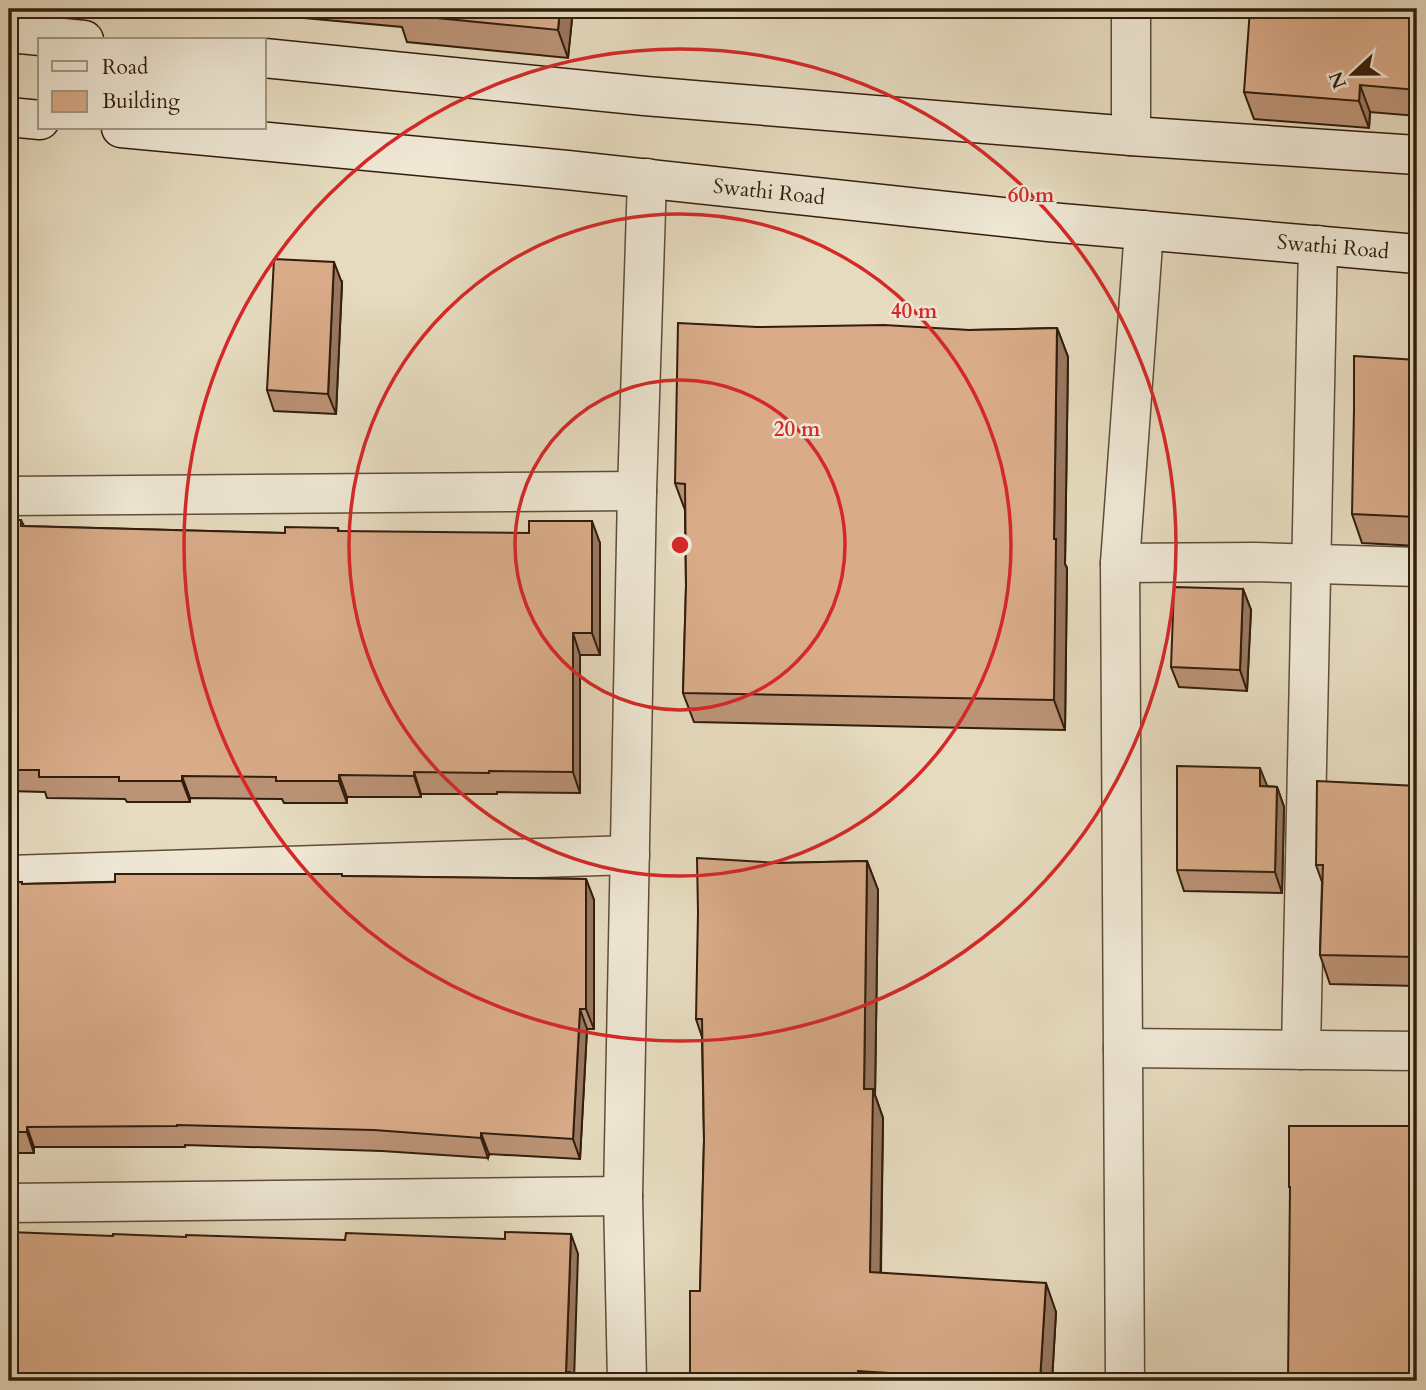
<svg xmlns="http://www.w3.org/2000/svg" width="1426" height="1390" viewBox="0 0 1426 1390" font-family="Cardo,serif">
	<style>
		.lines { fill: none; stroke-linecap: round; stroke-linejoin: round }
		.street-casing { stroke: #5f4c39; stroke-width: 41 }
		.secondary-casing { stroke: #321d0c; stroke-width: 41 }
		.street { stroke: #efe8d5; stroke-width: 38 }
		.secondary { stroke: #efe8d5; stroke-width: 38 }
		.wall { fill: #bb9376; stroke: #321d0c; stroke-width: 2 }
		.shaded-wall { fill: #987860; stroke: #321d0c; stroke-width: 2 }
		.building { fill: #d9ab89; stroke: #321d0c; stroke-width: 2 }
		.ring { fill: none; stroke: #d62828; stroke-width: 3.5 }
		.labels { text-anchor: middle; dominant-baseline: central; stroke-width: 5; stroke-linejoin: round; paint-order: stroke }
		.street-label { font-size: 21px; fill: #321d0c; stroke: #efe8d5 }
		.centre { fill: #d62828; stroke: #efe8d5; stroke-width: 3.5 }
		.ring-label { font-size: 21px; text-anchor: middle; font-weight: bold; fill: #d62828; stroke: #efe8d5; stroke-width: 5; stroke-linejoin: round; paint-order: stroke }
	</style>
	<rect width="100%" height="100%" fill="#e6dbbf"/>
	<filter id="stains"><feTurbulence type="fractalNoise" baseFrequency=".00286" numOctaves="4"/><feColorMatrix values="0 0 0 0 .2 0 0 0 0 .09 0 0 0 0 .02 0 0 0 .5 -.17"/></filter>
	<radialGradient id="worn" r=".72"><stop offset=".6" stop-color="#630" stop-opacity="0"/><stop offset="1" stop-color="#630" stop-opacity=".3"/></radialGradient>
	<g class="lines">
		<g class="street-casing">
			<g id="street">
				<path d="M1131,9V136"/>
				<path d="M9,496L637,491"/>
				<path d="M1120,563L1255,562L1417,567"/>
				<path d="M9,875L630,855"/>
				<path d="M1123,1048L1417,1051"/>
				<path d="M1301,1050L1318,245"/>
				<path d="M9,1203L623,1196"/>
				<path d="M627,1381L623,1196L637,491L647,178"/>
				<path d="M1125,1381L1120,563L1144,230"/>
			</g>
		</g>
		<g class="secondary-casing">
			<g id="secondary">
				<path d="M9,33L84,40"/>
				<path d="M264,58L645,96L1131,136L1417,155"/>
				<path d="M9,117L40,120"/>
				<path d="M121,128L567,170L1049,222L1417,254"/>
			</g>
		</g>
		<use href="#street" class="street"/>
		<use href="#secondary" class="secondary"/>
	</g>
	<g class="wall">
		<path d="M300,9H573L568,58L407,42L402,27L304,18Z"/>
		<path d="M1417,9V116L1370,112L1369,128L1254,119L1244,92Z"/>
		<path d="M342,283L336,414L274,411L267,390Z"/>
		<path d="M757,327L969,330L1057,328L1068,357L1065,564L1067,568L1065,730L694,722L683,693L686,586L685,510L675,483Z"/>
		<path d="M1417,360V546L1362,543L1352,514Z"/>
		<path d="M9,520H21L24,526L285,533L338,528L339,531L600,543V655H580V793L497,792V794H421V797H347V803H284L282,799L190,798V802H127L125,799L47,798L45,792L9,791Z"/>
		<path d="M1243,589L1251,610L1247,691L1179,687L1171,667Z"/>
		<path d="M1267,786L1277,787L1284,807L1282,893L1184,891L1177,870Z"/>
		<path d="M1417,786V986L1330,984L1320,955L1322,882L1316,865Z"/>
		<path d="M867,861L878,890L875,1095L883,1118L881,1273L1056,1312L1052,1381H690L700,1291L704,1140L702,1037L696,1019L779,863Z"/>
		<path d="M343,876L586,879L594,900V1029H587L580,1159L489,1154L488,1158L382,1151L185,1145V1147H34V1153H9V882L22,884Z"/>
	</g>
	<g class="shaded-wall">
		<path d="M560,9H573L568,58L558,30Z"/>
		<path d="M1360,85L1370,112L1369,128L1359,101Z"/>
		<path d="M334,262L342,283L336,414L328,394Z"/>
		<path d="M1057,328L1068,357L1065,564L1067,568L1065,730L1054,700V539Z"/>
		<path d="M592,521L600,543V655L592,633Z"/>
		<path d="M1243,589L1251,610L1247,691L1240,670Z"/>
		<path d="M573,633L580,655V793L573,772Z"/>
		<path d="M1260,768L1268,788L1260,786Z"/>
		<path d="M414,772L421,794V797L414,776Z"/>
		<path d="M339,775L347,797V803L339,781Z"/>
		<path d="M182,776L190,798V802L182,781Z"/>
		<path d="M1277,787L1284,807L1282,893L1275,872Z"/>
		<path d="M867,861L878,890L875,1095L883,1118L880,1301L870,1272L864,1089Z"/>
		<path d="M586,879L594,900V1029L586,1009Z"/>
		<path d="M580,1009L587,1029L580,1159L573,1139Z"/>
		<path d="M27,1127L34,1147V1153L27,1132Z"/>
		<path d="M481,1133L489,1154L488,1158L481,1138Z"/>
		<path d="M571,1234L578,1254L574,1381H569L566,1372Z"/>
		<path d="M1046,1283L1056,1312L1052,1381H1040Z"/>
		<path d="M858,1371L862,1381H858Z"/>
	</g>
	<g class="building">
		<path d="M398,9H560L558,30L397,14Z"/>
		<path d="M1250,9H1417V90L1360,85L1359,101L1244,92Z"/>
		<path d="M274,259L334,262L328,394L267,390Z"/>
		<path d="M678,323L757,327L884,325L969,330L1057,328L1054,539H1056L1054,700L683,693L686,586L685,484L675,483Z"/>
		<path d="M1354,356L1417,360V517L1352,514L1354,409Z"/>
		<path d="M9,520H21V526L285,533V527L338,528V531L529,533V521H592V633H573V772L489,771V773L414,772V776L339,775V781H276V777L182,776V781H119V777H39V770H9Z"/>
		<path d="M1174,587L1243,589L1240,670L1171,667Z"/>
		<path d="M1177,766L1260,768V786L1277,787L1275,872L1177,870Z"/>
		<path d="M1317,781L1417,786V957L1320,955L1323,865H1316Z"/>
		<path d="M697,858L779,863L867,861L864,1089H873L870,1272L1046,1283L1040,1381H1019L858,1371V1381H690V1291H700L704,1140L702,1019H696L698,912Z"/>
		<path d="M115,874H342V876L586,879V1009H580L573,1139L481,1133V1138L374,1130L177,1125V1126L27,1127V1132H9V882H22V884L115,882Z"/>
		<path d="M1289,1126H1417V1381H1288L1290,1187H1289Z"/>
		<path d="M9,1232L113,1236V1234L186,1237V1235L345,1240L346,1233L505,1239V1232L571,1234L566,1372H570L569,1381H9Z"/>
	</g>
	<g class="ring">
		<circle cx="680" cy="545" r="165"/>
		<circle cx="680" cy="545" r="331"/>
		<circle cx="680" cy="545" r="496"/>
	</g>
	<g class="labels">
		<g class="street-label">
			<text transform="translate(769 192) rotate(6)">Swathi Road</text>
			<text transform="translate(1333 247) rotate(5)">Swathi Road</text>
		</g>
	</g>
	<circle cx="680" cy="545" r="10" class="centre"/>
	<g class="ring-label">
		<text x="1031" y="202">60 m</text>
		<text x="914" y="318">40 m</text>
		<text x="797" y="436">20 m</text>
	</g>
	<rect width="1426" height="1390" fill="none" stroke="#e6dbbf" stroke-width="35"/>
	<rect x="10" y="10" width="1405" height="1369" fill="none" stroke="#321d0c" stroke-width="3.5"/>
	<rect x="18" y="18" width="1391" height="1355" fill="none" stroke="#321d0c" stroke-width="2"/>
	<rect x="38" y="38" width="228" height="91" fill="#efe8d5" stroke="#a39785" stroke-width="2"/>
	<rect x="52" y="61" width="35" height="10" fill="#efe8d5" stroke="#a39785" stroke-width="2"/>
	<text x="102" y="74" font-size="21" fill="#321d0c">Road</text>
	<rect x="52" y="91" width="35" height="21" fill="#d9ab89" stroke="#a39785" stroke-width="2"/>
	<text x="102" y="108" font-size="21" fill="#321d0c">Building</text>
	<g transform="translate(1353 74) rotate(248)" stroke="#efe8d5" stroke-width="5" paint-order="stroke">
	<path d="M0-5L12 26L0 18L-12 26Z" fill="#321d0c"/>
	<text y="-10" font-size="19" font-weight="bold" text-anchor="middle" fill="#321d0c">N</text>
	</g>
	<rect width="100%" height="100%" filter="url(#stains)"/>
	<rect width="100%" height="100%" fill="url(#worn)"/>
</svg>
